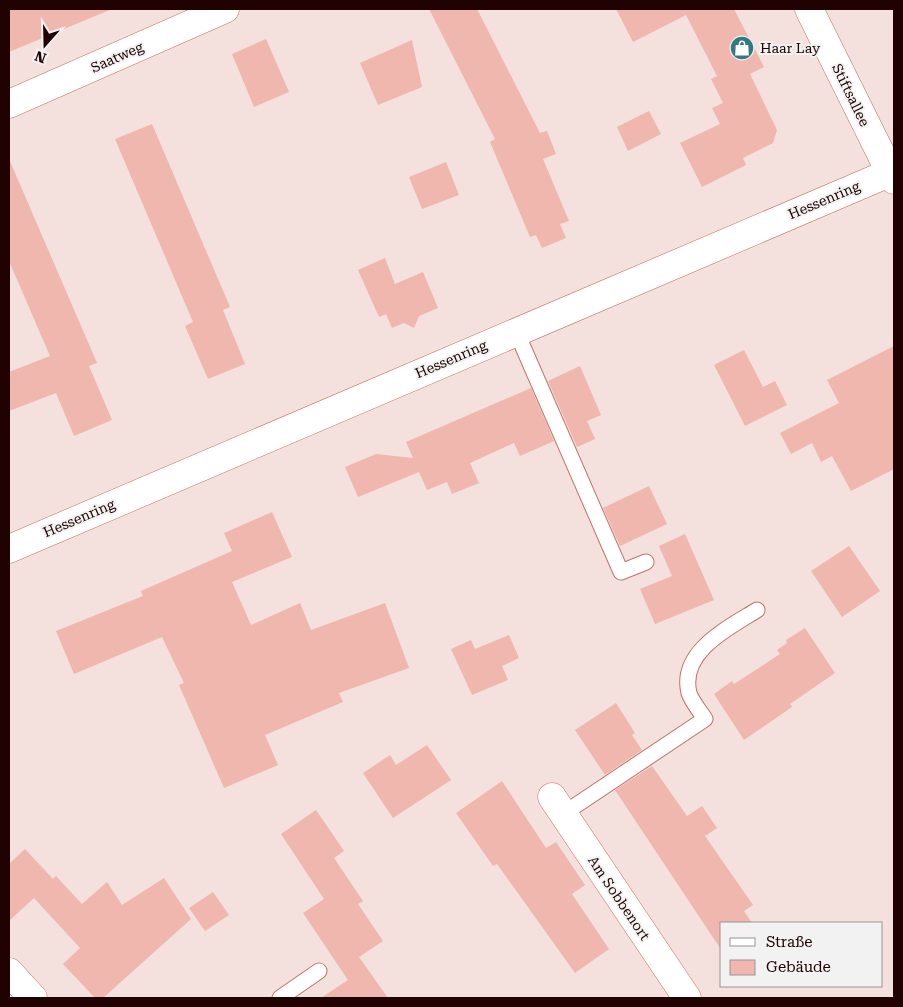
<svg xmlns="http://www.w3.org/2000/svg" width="903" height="1007" viewBox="0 0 903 1007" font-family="'Roboto Serif',serif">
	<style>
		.building { fill: #efb7ae }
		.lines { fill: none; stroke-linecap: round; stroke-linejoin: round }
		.service-casing { stroke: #c67165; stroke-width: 17 }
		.minor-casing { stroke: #c67165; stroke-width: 29 }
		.tertiary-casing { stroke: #c67165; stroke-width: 29 }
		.secondary-casing { stroke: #c67165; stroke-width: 29 }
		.service { stroke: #fff; stroke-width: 15 }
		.minor { stroke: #fff; stroke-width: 28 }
		.tertiary { stroke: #fff; stroke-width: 28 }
		.secondary { stroke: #fff; stroke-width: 28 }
		.labels { text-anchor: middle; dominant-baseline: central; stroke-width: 4; stroke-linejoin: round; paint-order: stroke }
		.poi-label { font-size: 14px; fill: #1f0201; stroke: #f2f2f2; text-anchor: start }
		.street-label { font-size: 14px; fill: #1f0201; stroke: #f2f2f2 }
	</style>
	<rect width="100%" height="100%" fill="#f4e0dd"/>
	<g class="building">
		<path d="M9,9H112L9,52Z"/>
		<path d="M429,9H477L540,133L547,131L556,154L543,159L569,221L560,224L566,238L542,248L536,235L530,237L490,142L495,139Z"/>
		<path d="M616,9H734L764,67L750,74L777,130L773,143L743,158L746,165L702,187L680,143L720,124L712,108L723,103L711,79L717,76L686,15L633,42Z"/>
		<path d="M266,39L289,92L254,107L232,54Z"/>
		<path d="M412,40L422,87L378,105L360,63Z"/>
		<path d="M649,111L661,134L628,151L617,127Z"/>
		<path d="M152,124L230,307L223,310L245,364L208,379L185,326L193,322L115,139Z"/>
		<path d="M9,159L97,363L89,366L112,420L74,436L56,393L9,411V372L50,356L9,261Z"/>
		<path d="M446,162L459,195L422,209L409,177Z"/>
		<path d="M385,258L395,284L423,272L438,308L419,316L414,328L404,323L392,328L386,314L379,317L358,270Z"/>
		<path d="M894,346V469L851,491L832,456L821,462L812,443L791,454L780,433L839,403L827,380Z"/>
		<path d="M744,350L763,387L775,381L787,405L745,426L714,365Z"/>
		<path d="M580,366L601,415L587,421L595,439L577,447L548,381Z"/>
		<path d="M531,388L554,441L520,456L514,443L470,463L479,483L452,494L447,482L427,490L419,472L358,497L345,467L376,454L413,458L406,442Z"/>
		<path d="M649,486L667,524L620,546L603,508Z"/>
		<path d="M272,512L292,557L232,582L251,625L300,603L311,630L385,603L409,668L339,693L343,702L265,735L278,765L224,788L179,685L184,683L162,637L74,674L56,631L143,596L141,591L232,551L224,533Z"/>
		<path d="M685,534L714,600L655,624L640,589L672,576L659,546Z"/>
		<path d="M849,546L880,591L842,617L811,571Z"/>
		<path d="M805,628L835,673L790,704L792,707L744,740L714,694L732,681L734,684L780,654L777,650L787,643L786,640Z"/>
		<path d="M509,635L519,658L502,666L508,680L472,695L451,649L471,640L475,649Z"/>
		<path d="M616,703L635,733L632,735L642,750L605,775L575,730Z"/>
		<path d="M427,745L451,780L393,818L363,773L390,755L396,765Z"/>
		<path d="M652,766L687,816L702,806L717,828L705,836L753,905L744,911L752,923H722V951L615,790Z"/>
		<path d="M502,781L546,848L556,842L585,885L572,894L609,949L575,973L497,864L493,866L456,813Z"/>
		<path d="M316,810L344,851L334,858L363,901L358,904L383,941L359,957L388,998H321L348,980L303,913L324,899L281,834Z"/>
		<path d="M25,849L53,879L56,876L82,904L107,882L122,905L164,878L191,919L103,998H95L63,964L80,948L34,898L9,921V864Z"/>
		<path d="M213,892L229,915L205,931L189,908Z"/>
	</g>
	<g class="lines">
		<g class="service-casing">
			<g id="service">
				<path d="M516,331L621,572L646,562"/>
				<path d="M563,814L705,719C700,711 692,702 689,693C679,652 728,628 757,610"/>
				<path d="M280,998L319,971"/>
			</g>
		</g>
		<g class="minor-casing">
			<g id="minor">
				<path d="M9,104L225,9"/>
				<path d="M552,797L687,998"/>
				<path d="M9,972L33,998"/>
			</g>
		</g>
		<g class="tertiary-casing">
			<path id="tertiary" d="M9,549L894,171"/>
		</g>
		<g class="secondary-casing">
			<path id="secondary" d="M809,9L894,180"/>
		</g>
		<use href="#service" class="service"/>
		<use href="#minor" class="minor"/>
		<use href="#tertiary" class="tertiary"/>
		<use href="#secondary" class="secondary"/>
	</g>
	<defs>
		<g id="shop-disc" transform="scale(1.25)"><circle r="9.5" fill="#327984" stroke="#f2f2f2"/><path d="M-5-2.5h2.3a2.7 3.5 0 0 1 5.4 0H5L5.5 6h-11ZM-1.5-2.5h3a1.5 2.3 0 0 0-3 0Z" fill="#fff"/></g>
	</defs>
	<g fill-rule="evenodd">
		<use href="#shop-disc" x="742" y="48"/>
	</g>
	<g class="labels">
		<g class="poi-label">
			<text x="760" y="48">Haar Lay</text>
		</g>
		<g class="street-label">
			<text transform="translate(117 57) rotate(-24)">Saatweg</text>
			<text transform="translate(851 95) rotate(64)">Stiftsallee</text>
			<text transform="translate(824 200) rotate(-23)">Hessenring</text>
			<text transform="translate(451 359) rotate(-23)">Hessenring</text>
			<text transform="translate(79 518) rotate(-23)">Hessenring</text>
			<text transform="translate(619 898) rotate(56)">Am Sobbenort</text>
		</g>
	</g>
	<rect width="903" height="1007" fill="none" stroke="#1f0201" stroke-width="20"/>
	<rect x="720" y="922" width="162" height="65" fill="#f2f2f2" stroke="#9e9292"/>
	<rect x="730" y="938" width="25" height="8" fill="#ffffff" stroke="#9e9292"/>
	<text x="766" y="947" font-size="15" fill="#1f0201">Straße</text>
	<rect x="730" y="960" width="25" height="15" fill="#efb7ae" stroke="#9e9292"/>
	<text x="766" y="972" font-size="15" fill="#1f0201">Gebäude</text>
	<g transform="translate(45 45) rotate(200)" stroke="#f2f2f2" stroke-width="4" paint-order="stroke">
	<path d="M0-4L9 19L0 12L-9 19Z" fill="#1f0201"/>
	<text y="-8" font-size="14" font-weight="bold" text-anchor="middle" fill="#1f0201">N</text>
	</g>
</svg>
